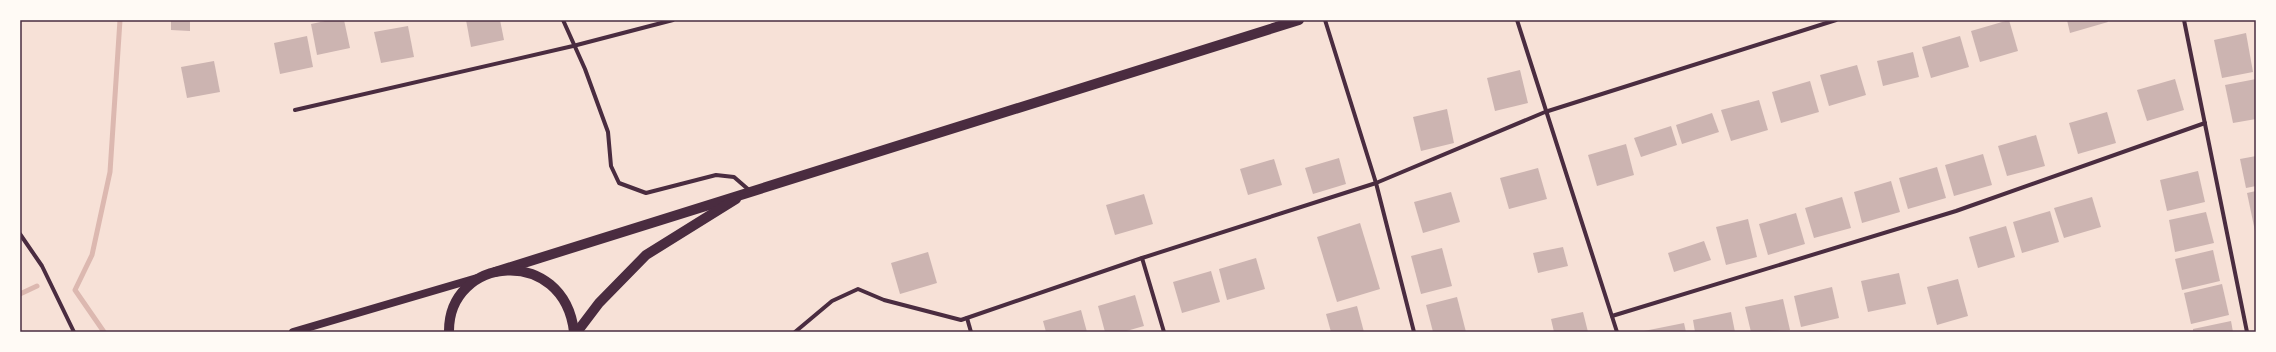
<svg xmlns="http://www.w3.org/2000/svg" width="2276" height="352" viewBox="0 0 2276 352" font-family="'Roboto Condensed',sans-serif">
	<style>
		.lines { fill: none; stroke-linecap: round; stroke-linejoin: round }
		.stream { stroke: #dcb8b0; stroke-width: 5 }
		.building { fill: #ccb4b1 }
		.minor { stroke: #4a2c40; stroke-width: 4 }
		.secondary { stroke: #4a2c40; stroke-width: 8 }
		.primary { stroke: #4a2c40; stroke-width: 10 }
		.neatline { fill: none; stroke: #4a2c40; stroke-width: 1.5 }
	</style>
	<rect width="100%" height="100%" fill="#f7e1d7"/>
	<g class="lines">
		<g class="stream">
			<path d="M20,294L37,286"/>
			<path d="M104,332L75,290L92,255L110,172L120,20"/>
		</g>
	</g>
	<g class="building">
		<path d="M171,20H190V31L171,30Z"/>
		<path d="M330,20H344L350,48L317,55L311,24Z"/>
		<path d="M466,20H500L504,40L471,47Z"/>
		<path d="M2009,20L2018,51L1980,62L1971,31Z"/>
		<path d="M2067,20H2107L2108,22L2070,33Z"/>
		<path d="M408,26L414,57L381,63L374,32Z"/>
		<path d="M2246,33L2253,72L2222,78L2214,40Z"/>
		<path d="M307,36L313,67L280,74L274,43Z"/>
		<path d="M1960,36L1969,67L1931,78L1922,47Z"/>
		<path d="M1913,52L1919,77L1883,86L1877,61Z"/>
		<path d="M214,61L220,92L187,98L181,67Z"/>
		<path d="M1857,65L1866,95L1829,106L1820,75Z"/>
		<path d="M1520,70L1528,103L1495,111L1487,78Z"/>
		<path d="M2175,79L2184,110L2147,121L2137,90Z"/>
		<path d="M2256,79V119L2233,123L2225,85Z"/>
		<path d="M1810,81L1819,112L1781,123L1772,92Z"/>
		<path d="M1759,100L1768,130L1731,141L1721,110Z"/>
		<path d="M1447,109L1454,143L1421,151L1413,117Z"/>
		<path d="M2107,112L2116,143L2078,154L2069,123Z"/>
		<path d="M1712,113L1719,132L1682,144L1676,125Z"/>
		<path d="M1671,126L1677,145L1641,157L1634,138Z"/>
		<path d="M2036,135L2045,166L2007,176L1998,146Z"/>
		<path d="M1626,144L1634,175L1597,186L1588,155Z"/>
		<path d="M1983,154L1992,185L1954,196L1945,165Z"/>
		<path d="M2256,156V186L2246,188L2240,159Z"/>
		<path d="M1339,158L1346,184L1313,194L1305,168Z"/>
		<path d="M1274,159L1282,185L1248,195L1240,169Z"/>
		<path d="M1937,167L1946,198L1908,209L1899,178Z"/>
		<path d="M1538,168L1547,199L1509,209L1500,178Z"/>
		<path d="M2198,171L2205,202L2167,211L2160,180Z"/>
		<path d="M1891,181L1900,212L1862,223L1854,192Z"/>
		<path d="M2256,191V231H2255L2247,193Z"/>
		<path d="M1451,192L1460,222L1423,233L1414,202Z"/>
		<path d="M1144,194L1153,224L1115,235L1106,205Z"/>
		<path d="M1842,197L1851,228L1814,238L1805,208Z"/>
		<path d="M2092,197L2101,227L2064,238L2054,208Z"/>
		<path d="M2050,211L2059,242L2022,253L2013,222Z"/>
		<path d="M2206,212L2214,243L2175,252L2169,220Z"/>
		<path d="M1796,213L1805,244L1768,255L1759,224Z"/>
		<path d="M1748,219L1757,257L1726,265L1716,227Z"/>
		<path d="M1360,223L1380,289L1337,302L1317,237Z"/>
		<path d="M2006,226L2015,257L1978,268L1969,237Z"/>
		<path d="M1704,241L1711,260L1674,272L1668,253Z"/>
		<path d="M1563,247L1568,266L1538,273L1533,253Z"/>
		<path d="M1442,248L1452,286L1421,294L1411,256Z"/>
		<path d="M2213,250L2220,281L2182,290L2175,259Z"/>
		<path d="M928,252L937,283L900,294L891,263Z"/>
		<path d="M1256,258L1265,289L1227,300L1219,269Z"/>
		<path d="M1211,271L1220,302L1182,313L1173,282Z"/>
		<path d="M1899,273L1906,304L1868,312L1861,281Z"/>
		<path d="M1958,279L1968,316L1937,325L1927,287Z"/>
		<path d="M2222,284L2229,315L2191,324L2184,293Z"/>
		<path d="M1832,287L1839,318L1801,327L1794,296Z"/>
		<path d="M1135,295L1144,326L1123,332H1105L1098,306Z"/>
		<path d="M1457,297L1466,332H1433L1426,305Z"/>
		<path d="M1783,299L1790,330L1751,332L1745,307Z"/>
		<path d="M1357,306L1364,332H1331L1326,314Z"/>
		<path d="M1081,310L1087,332H1046L1043,321Z"/>
		<path d="M1583,312L1588,332H1554L1551,319Z"/>
		<path d="M1731,312L1735,332H1695L1693,320Z"/>
		<path d="M2231,321L2233,332H2193V329Z"/>
		<path d="M1684,323L1686,332H1644V331Z"/>
	</g>
	<g class="lines">
		<g class="minor">
			<path d="M563,20L585,69L608,132L611,166L619,183L646,193L716,175L734,177L749,190"/>
			<path d="M1325,20L1376,183L1414,332"/>
			<path d="M1517,20L1617,332"/>
			<path d="M2184,20L2247,332"/>
			<path d="M295,110L573,46L673,20"/>
			<path d="M20,234L42,266L74,332"/>
			<path d="M1142,258L1164,332"/>
			<path d="M1612,316L1956,211L2205,123"/>
			<path d="M967,318L971,332"/>
			<path d="M795,332L832,301L858,289L884,300L961,320L1142,258L1376,183L1545,112L1836,20"/>
		</g>
		<path class="secondary" d="M293,332L477,278"/>
		<g class="primary">
			<path d="M495,272L1299,20"/>
			<path d="M449,332C448,255 564,245 574,332"/>
			<path d="M577,332L599,303L646,255L736,199"/>
		</g>
	</g>
	<rect width="2276" height="352" fill="none" stroke="#fffaf5" stroke-width="42"/>
	<rect x="21" y="21" width="2234" height="310" class="neatline"/>
</svg>
